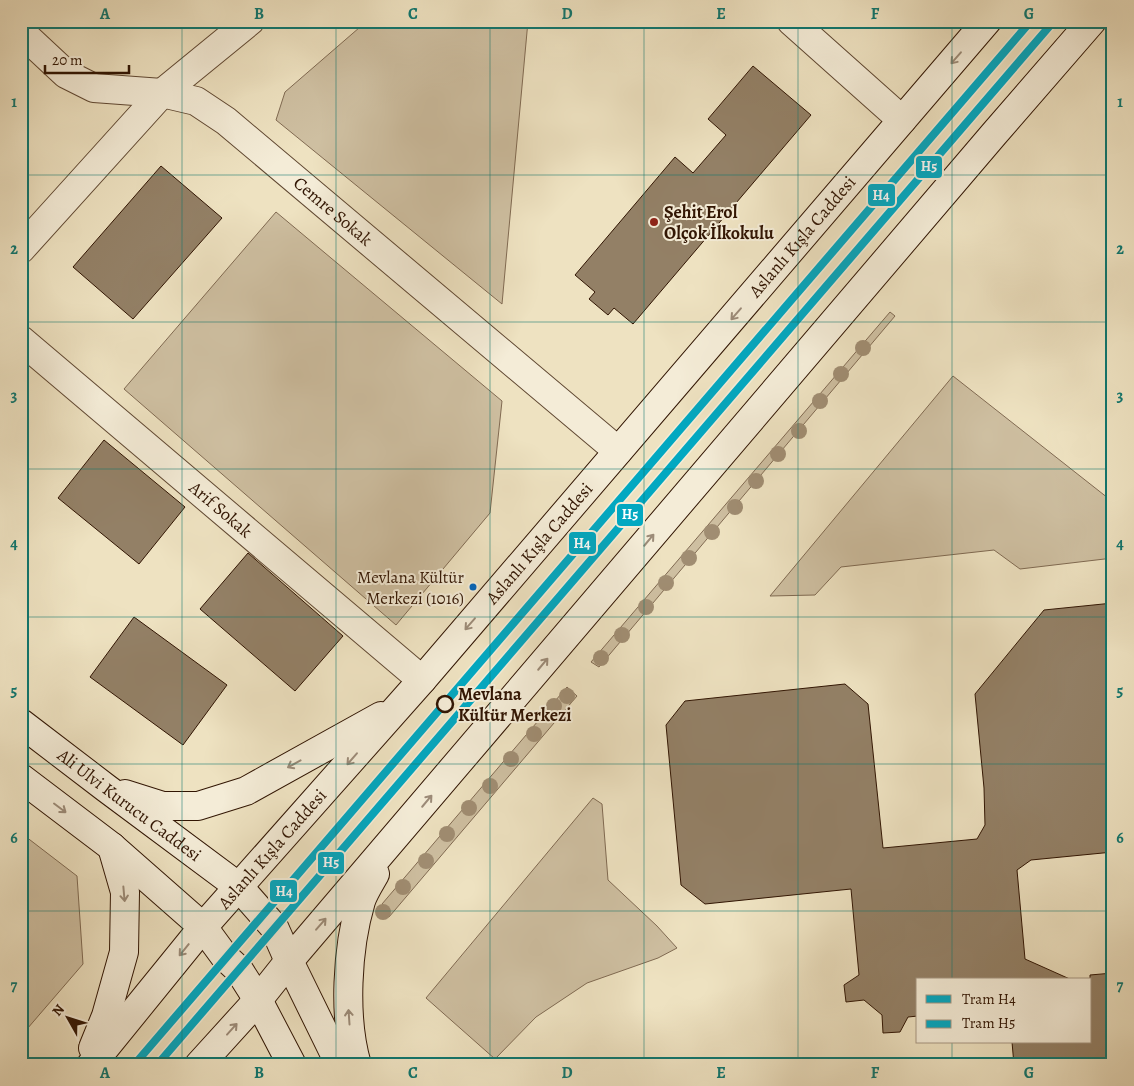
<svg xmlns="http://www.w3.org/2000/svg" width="1134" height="1086" viewBox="0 0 1134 1086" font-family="Alegreya,serif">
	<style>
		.green { fill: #cebfa1; stroke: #806a52 }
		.building { fill: #938066; stroke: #311503 }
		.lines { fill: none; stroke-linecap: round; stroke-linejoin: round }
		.minor-casing { stroke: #604832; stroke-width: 30 }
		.secondary-casing { stroke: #311503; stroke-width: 30 }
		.minor { stroke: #f4ecd7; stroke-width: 28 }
		.secondary { stroke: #f4ecd7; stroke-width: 28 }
		.tram-1-casing { stroke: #f4ecd7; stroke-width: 11 }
		.tram-2-casing { stroke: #f4ecd7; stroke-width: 11 }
		.tram-1 { stroke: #02a8c1; stroke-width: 8 }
		.tram-2 { stroke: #02a8c1; stroke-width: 8 }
		.tree { fill: #a08d72 }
		.oneway { stroke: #9c8b78 }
		.grid { fill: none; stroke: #0f766e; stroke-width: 1; stroke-opacity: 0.55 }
		.poi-dot { fill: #8f2418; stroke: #f4ecd7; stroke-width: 2 }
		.bus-dot { fill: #0065bd; stroke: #f4ecd7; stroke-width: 2 }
		.stop-dot { fill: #f4ecd7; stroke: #311503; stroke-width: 2.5 }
		.labels { text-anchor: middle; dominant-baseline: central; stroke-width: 4; stroke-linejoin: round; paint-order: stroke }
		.bus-label { font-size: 17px; fill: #311503; stroke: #f4ecd7; text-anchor: end }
		.street-label { font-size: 18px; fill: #311503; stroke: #f4ecd7 }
		.poi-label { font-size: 18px; font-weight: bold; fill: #311503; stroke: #f4ecd7; text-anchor: start }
		.stop-label { font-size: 18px; font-weight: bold; fill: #311503; stroke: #f4ecd7; text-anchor: start }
		.line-badge { stroke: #f4ecd7; stroke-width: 2 }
		.badge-label { font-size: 14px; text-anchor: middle; font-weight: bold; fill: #fff }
		.neatline { fill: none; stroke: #0f766e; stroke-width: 2 }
		.grid-label { font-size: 16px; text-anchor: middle; font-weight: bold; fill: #0f766e }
	</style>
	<rect width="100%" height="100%" fill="#eee2c1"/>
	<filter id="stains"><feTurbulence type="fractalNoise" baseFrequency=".004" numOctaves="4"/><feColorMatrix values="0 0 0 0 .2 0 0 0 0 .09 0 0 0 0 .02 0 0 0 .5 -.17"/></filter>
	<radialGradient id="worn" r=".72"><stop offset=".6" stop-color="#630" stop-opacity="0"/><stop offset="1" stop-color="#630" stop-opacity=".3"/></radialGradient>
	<g class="green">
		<path d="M367,21H528L502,304L276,120L285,92Z"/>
		<path d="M276,212L502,401L490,513L396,625L124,389Z"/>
		<path d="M890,312L895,316L599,667L591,662Z"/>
		<path d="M953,376L1113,502V558L1020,569L994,550L841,567L815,595L770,596Z"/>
		<path d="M567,687L577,696L389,917L382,904Z"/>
		<path d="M593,798L602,804L608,880L657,926L677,948L658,958L587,983L536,1017L495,1059L426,998Z"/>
		<path d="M21,833L77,876L83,964L21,1036Z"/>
	</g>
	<g class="building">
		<path d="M753,66L811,115L633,324L614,308L608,315L589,299L595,292L575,275L675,157L693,173L726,135L708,119Z"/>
		<path d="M161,166L222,218L133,319L73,267Z"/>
		<path d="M104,440L185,507L139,564L58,498Z"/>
		<path d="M248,553L343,636L295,691L200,609Z"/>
		<path d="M1113,603V852L1031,860L1017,870L1025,959L1072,980H918V1016L908,1017L900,1032L883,1033L882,1015L864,1000L846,1002L844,985L859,975L851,889L705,904L681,885L666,725L685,701L845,684L868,704L883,848L977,839L985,825L984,788L975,694L1044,610Z"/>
		<path d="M134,617L227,685L183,745L90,677Z"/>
		<path d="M1113,973V1065H1014L1012,1042H1090V975Z"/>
	</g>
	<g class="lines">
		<g class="minor-casing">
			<g id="minor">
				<path d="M791,21L902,120"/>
				<path id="s1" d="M21,32L66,74L94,88L162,93L196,101L226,121L618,451"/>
				<path d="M21,249L162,93L250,21"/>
				<path id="s2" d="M21,340L422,680"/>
			</g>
		</g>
		<g class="secondary-casing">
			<g id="secondary">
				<path id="s3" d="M21,723L106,788L239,887L274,927L289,961L340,1065"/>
				<path d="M21,778L112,847L203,927L225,957L239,970L258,1000L292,1065"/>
				<path d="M125,794L163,806H198L246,791L381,716"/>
				<path d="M93,1048L106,1016L124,952L125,892L112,847"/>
				<path id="s4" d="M91,1065L203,927L422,680L987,21"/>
				<path d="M199,1065L258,1000L289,961L994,134L1092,21"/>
				<path d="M357,1065C343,1017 347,948 361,901C364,892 370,883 375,874"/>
			</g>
		</g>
		<use href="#minor" class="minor"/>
		<use href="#secondary" class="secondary"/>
		<g class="tram-1-casing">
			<path id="tram-1" d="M134,1065L1031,21"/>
		</g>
		<g class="tram-2-casing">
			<path id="tram-2" d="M157,1065L1054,21"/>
		</g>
		<use href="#tram-1" class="tram-1"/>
		<use href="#tram-2" class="tram-2"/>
	</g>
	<g class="tree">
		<circle cx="863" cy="348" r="8"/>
		<circle cx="841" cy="374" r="8"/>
		<circle cx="820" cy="401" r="8"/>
		<circle cx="799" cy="431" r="8"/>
		<circle cx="778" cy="454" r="8"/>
		<circle cx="756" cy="481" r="8"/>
		<circle cx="735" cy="507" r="8"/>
		<circle cx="712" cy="532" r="8"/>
		<circle cx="689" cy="558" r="8"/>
		<circle cx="666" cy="583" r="8"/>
		<circle cx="646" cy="607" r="8"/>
		<circle cx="622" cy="635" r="8"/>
		<circle cx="601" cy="658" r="8"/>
		<circle cx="567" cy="696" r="8"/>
		<circle cx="554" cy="706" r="8"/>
		<circle cx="534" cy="734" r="8"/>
		<circle cx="511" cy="759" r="8"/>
		<circle cx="490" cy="786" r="8"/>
		<circle cx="469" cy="808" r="8"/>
		<circle cx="447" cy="834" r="8"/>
		<circle cx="426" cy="861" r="8"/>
		<circle cx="403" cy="887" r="8"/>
		<circle cx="383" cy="912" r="8"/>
	</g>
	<defs><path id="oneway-shaft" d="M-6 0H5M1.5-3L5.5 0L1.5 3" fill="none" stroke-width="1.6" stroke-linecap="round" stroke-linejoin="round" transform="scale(1.25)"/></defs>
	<g class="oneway">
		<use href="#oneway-shaft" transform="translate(956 58) rotate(131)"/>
		<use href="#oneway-shaft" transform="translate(736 314) rotate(131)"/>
		<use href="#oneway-shaft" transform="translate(649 540) rotate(-50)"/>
		<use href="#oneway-shaft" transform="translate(470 624) rotate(131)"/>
		<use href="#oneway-shaft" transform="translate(543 664) rotate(-50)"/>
		<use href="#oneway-shaft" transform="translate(352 759) rotate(131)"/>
		<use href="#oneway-shaft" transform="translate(294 764) rotate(151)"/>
		<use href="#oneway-shaft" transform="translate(427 801) rotate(-50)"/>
		<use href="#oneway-shaft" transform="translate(60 808) rotate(37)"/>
		<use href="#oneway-shaft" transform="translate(124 894) rotate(85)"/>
		<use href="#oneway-shaft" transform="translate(321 924) rotate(-49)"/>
		<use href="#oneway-shaft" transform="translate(184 950) rotate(129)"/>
		<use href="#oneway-shaft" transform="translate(349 1017) rotate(-94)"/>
		<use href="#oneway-shaft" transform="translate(232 1029) rotate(-48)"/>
	</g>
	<path class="grid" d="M182,21V1065M336,21V1065M490,21V1065M644,21V1065M798,21V1065M952,21V980M21,175H1113M21,322H1113M21,469H1113M21,617H1113M21,764H1113M21,911H1113M952,1042V1065"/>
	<circle class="poi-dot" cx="654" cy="222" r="5"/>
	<circle class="bus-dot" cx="473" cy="587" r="4.5"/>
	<circle class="stop-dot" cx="445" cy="704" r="8"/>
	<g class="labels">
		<g class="bus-label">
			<text x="464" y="577">Mevlana Kültür<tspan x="464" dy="21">Merkezi (1016)</tspan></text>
		</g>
		<g class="street-label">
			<text stroke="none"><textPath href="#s1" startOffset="372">Cemre Sokak</textPath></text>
			<text stroke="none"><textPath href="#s4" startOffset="1092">Aslanlı Kışla Caddesi</textPath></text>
			<text stroke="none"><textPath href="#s2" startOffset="262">Arif Sokak</textPath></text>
			<text stroke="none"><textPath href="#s4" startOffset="688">Aslanlı Kışla Caddesi</textPath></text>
			<text stroke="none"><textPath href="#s3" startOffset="136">Ali Ulvi Kurucu Caddesi</textPath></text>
			<text stroke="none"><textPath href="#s4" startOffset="282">Aslanlı Kışla Caddesi</textPath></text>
		</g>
		<g class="poi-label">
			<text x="664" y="212">Şehit Erol<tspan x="664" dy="21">Olçok İlkokulu</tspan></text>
		</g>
		<g class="stop-label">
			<text x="458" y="694">Mevlana<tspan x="458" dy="21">Kültür Merkezi</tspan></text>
		</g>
	</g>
	<g class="line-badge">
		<rect x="915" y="155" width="28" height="24" rx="5" fill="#02a8c1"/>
		<rect x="867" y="183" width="29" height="24" rx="5" fill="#02a8c1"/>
		<rect x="616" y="503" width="28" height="24" rx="5" fill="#02a8c1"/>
		<rect x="568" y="531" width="29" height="24" rx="5" fill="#02a8c1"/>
		<rect x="317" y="851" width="28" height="24" rx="5" fill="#02a8c1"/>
		<rect x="269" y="879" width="29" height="24" rx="5" fill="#02a8c1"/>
	</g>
	<g class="badge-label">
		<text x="929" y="171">H5</text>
		<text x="881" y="200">H4</text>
		<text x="630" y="519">H5</text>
		<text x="582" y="548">H4</text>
		<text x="331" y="867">H5</text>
		<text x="284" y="896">H4</text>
	</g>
	<rect width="1134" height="1086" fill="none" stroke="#eee2c1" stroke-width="55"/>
	<rect x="916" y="978" width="175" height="65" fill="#f4ecd7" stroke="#a69682"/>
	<rect x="926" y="995" width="25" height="8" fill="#02a8c1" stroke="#a69682"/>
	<text x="962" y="1004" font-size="15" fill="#311503">Tram H4</text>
	<rect x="926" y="1020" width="25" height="8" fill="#02a8c1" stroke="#a69682"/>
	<text x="962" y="1028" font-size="15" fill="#311503">Tram H5</text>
	<g transform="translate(68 1018) rotate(309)" stroke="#f4ecd7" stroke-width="4" paint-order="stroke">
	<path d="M0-4L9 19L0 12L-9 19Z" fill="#311503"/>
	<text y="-8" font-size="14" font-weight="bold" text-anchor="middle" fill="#311503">N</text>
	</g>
	<path d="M45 65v8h84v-8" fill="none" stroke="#311503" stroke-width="2.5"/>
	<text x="52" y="65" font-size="15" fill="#311503" stroke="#f4ecd7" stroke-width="4" paint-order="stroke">20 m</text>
	<rect x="28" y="28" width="1078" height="1030" class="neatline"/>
	<g class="grid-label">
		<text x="105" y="19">A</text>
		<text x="259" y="19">B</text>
		<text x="413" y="19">C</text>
		<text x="567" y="19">D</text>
		<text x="721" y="19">E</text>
		<text x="875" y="19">F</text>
		<text x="1029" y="19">G</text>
		<text x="14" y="107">1</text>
		<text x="1120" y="107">1</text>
		<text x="14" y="254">2</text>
		<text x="1120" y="254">2</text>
		<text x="14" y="401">3</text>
		<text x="1120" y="401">3</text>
		<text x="14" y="549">4</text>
		<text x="1120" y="549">4</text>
		<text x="14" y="696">5</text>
		<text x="1120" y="696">5</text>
		<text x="14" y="843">6</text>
		<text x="1120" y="843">6</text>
		<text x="14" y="991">7</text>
		<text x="1120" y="991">7</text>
		<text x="105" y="1078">A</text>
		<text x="259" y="1078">B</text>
		<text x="413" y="1078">C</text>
		<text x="567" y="1078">D</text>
		<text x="721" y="1078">E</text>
		<text x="875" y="1078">F</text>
		<text x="1029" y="1078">G</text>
	</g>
	<rect width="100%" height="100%" filter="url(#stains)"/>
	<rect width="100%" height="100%" fill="url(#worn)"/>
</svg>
